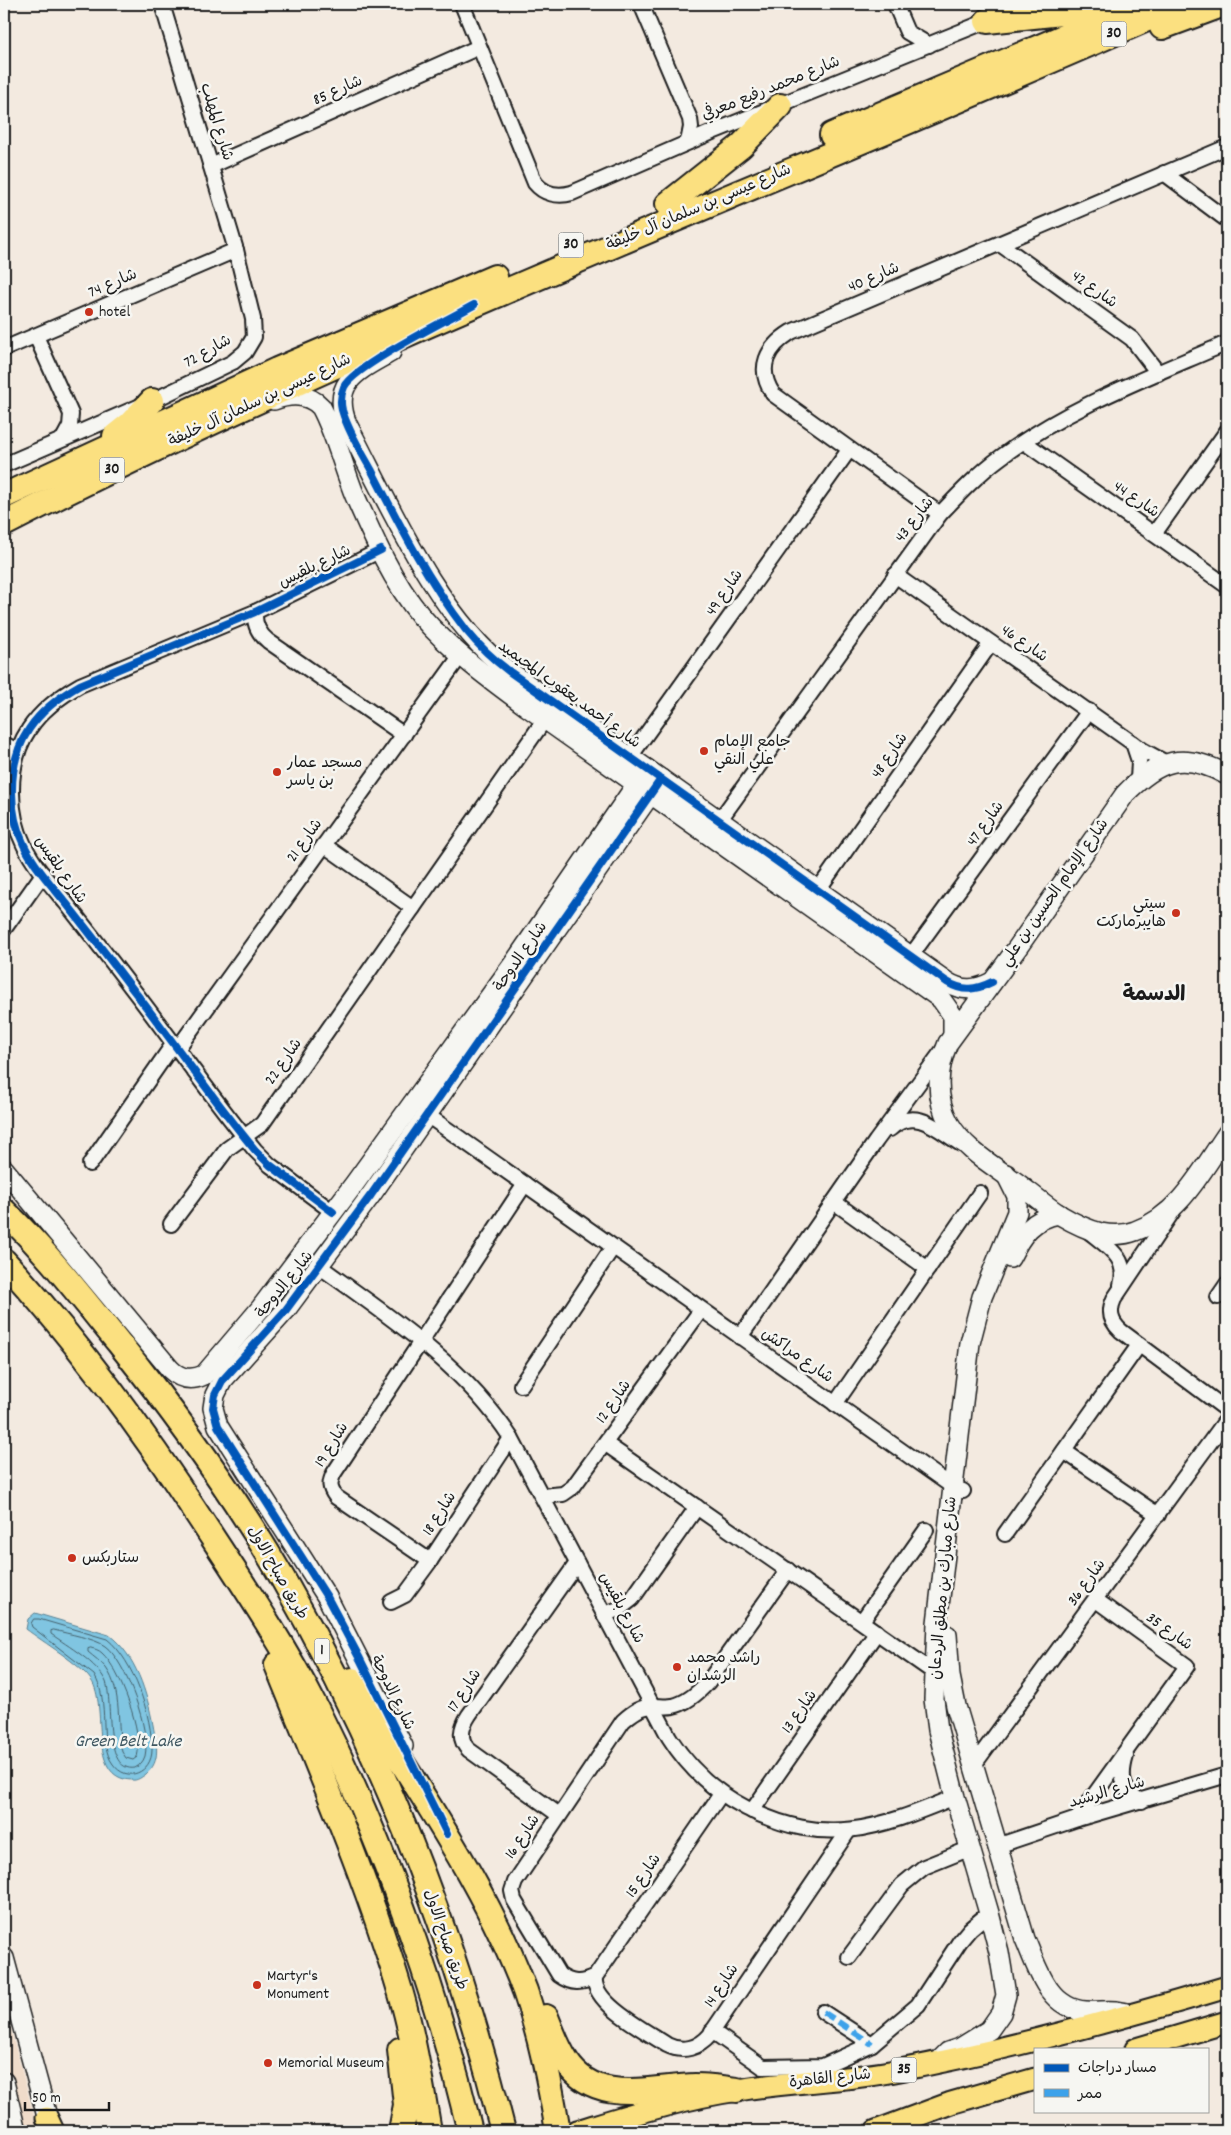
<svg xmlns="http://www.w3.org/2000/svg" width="1231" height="2135" viewBox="0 0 1231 2135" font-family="Dekko,'Playpen Sans Arabic',sans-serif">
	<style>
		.built { fill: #f0dcca }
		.water { fill: #80c5e1; stroke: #588192 }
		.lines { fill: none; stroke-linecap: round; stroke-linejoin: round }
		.shore { stroke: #44606b; stroke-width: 1 }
		.street-casing { stroke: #1c1c1c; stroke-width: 18 }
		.secondary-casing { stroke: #1c1c1c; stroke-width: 22 }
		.primary-casing { stroke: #1c1c1c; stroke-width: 25 }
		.highway-casing { stroke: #1c1c1c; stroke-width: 28 }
		.street { stroke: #f6f6f2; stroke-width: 14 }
		.secondary { stroke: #f6f6f2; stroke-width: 19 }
		.primary { stroke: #fbe080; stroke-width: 21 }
		.highway { stroke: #fbe080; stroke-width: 24 }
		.quiet { stroke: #3da2ea; stroke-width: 6; stroke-dasharray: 12 6; stroke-linecap: butt }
		.cycleway-casing { stroke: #f6f6f2; stroke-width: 11 }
		.cycleway { stroke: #0057b8; stroke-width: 8 }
		.poi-dot { fill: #c8321e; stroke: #f6f6f2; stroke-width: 2 }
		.labels { text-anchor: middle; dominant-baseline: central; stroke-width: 5; stroke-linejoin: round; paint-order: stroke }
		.shield { fill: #f6f6f2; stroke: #5d5d5c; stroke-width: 1 }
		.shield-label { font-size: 15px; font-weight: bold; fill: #1c1c1c }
		.street-label { font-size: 16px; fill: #1c1c1c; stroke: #f6f6f2 }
		.poi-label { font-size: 16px; fill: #1c1c1c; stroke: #f6f6f2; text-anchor: start }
		.water-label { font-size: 18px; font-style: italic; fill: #3f5761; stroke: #f6f6f2 }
		.district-label { font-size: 21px; font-weight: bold; fill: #1c1c1c; stroke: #f6f6f2 }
	</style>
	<rect width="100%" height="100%" fill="#f3eae0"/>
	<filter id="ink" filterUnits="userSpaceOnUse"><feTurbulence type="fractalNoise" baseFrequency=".02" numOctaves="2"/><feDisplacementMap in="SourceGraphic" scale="10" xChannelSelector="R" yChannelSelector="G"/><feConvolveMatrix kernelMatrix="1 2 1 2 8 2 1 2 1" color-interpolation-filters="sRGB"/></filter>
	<g filter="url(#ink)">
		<path class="built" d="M4,2005L38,2131H4Z"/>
		<path class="water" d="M35,1613L109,1635C136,1655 147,1693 153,1725C156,1742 162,1761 146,1774C142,1777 137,1781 132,1780C86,1779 109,1705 91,1680C80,1664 43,1642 26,1629L28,1619Z"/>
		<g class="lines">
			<g class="shore">
				<path d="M34,1619H39L107,1639C134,1660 152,1717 152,1750C152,1772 127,1784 113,1764C97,1743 111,1702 94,1675L32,1627L31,1624Z"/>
				<path d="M54,1630C68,1634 94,1638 105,1646C126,1661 151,1732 145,1756C143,1762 140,1765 135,1768C103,1773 113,1701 106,1682C98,1663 68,1646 51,1634V1631Z"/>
				<path d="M91,1648C95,1649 99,1650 102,1653C120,1669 144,1734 137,1757L133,1760L126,1758L122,1752C116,1725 123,1692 106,1668C101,1662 94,1657 88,1652V1649Z"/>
			</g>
			<g class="street-casing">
				<g id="street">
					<path d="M462,4L535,183C544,194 558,197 572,193L710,133L987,21L1022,4"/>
					<path d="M641,4L690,119L691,127L688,142"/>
					<path d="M895,4L907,32L929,45"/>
					<path d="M211,166L479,47"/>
					<path d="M1164,173L1227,220"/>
					<path d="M1000,244L1132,339L1158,373"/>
					<path d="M36,336L71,414L70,426L63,439"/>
					<path d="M4,349L236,250"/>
					<path d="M1024,442L1227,586"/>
					<path d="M4,465L152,401L233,362L245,352L254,337L253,319L236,250L162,4"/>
					<path d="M940,514L773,394C756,368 767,347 791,332L1227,147"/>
					<path d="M1154,534L1227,431"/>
					<path d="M895,575L1144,751L1166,763"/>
					<path d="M255,612C254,624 259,634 268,641L404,735"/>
					<path d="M1133,743L1139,761L1138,780"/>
					<path d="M4,744L17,751"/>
					<path d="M630,757L849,450"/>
					<path d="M719,821L940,514C959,494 979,473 1001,457C1070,406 1149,377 1227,343"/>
					<path d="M324,845L413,908"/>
					<path d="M818,890L991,643"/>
					<path d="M4,929L43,874"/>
					<path d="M910,957L1089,711"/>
					<path d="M178,1048L461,655"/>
					<path d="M427,1115L953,1487L963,1491"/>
					<path d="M890,1129C915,1106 937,1129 961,1144"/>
					<path d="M90,1164L174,1043"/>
					<path d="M834,1202L928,1269"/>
					<path d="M1173,1211L1114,1299C1108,1312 1111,1322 1121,1331L1227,1410"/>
					<path d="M333,1212L270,1165L255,1150C211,1097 173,1041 131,987C110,959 88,931 66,903C51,885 34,866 24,845C16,829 12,811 12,793C11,741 36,710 80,685L255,612L381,550"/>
					<path d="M171,1224L227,1149L262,1124L545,719"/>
					<path d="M1087,1230C1107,1247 1129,1257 1121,1285"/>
					<path d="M319,1266C387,1315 465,1366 511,1438L669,1737C689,1769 713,1791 746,1808C826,1848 877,1829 955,1797"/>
					<path d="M1218,1297L1227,1284"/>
					<path d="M740,1337L876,1141L943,1050"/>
					<path d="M521,1385L613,1247"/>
					<path d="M835,1404L980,1193"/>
					<path d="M606,1444L935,1673"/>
					<path d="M1064,1451L1158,1515"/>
					<path d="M542,1496L563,1494L573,1487L701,1310"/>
					<path d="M1005,1534L1139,1345"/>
					<path d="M430,1561L336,1497C329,1488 329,1483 334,1473L525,1184"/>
					<path d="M391,1602L405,1595L430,1561L511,1438"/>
					<path d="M604,1614L619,1609L632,1599L697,1507"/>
					<path d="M862,1621L926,1530"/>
					<path d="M1126,1756C1120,1776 1121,1792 1142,1801"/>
					<path d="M973,1766L1227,1419"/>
					<path d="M721,1794L595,1977C581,1984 572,1984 559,1975L514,1900L512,1891L515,1882L623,1721C632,1713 641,1706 654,1706C660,1706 667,1707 673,1706C687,1703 699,1692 708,1682L788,1570"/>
					<path d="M752,1811L877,1632"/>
					<path d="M559,1815L469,1750C458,1740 461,1727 469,1715L577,1563"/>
					<path d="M1077,1819L1187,1666L1096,1600"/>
					<path d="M997,1846L1077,1819L1227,1775"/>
					<path d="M849,1957L902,1885L924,1867L971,1848"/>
					<path d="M595,1977C591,2003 648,2032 667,2045C683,2053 699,2048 710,2035L849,1830"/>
					<path d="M823,2012L872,2044"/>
					<path d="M712,2031L763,2067L823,2066L872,2044L918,2005L960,1941L970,1929L989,1913"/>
				</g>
			</g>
			<g class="secondary-casing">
				<g id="secondary">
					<path d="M391,352C360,370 330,381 347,424C389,504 437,617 510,672L947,982C963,992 976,990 992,982"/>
					<path d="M274,400C290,394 308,393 321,407C336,435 343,467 355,496C373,537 392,581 421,616C452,652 491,680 529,708L941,999L953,1016V1035"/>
					<path d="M1227,775C1183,751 1159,759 1125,794L1018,947L948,1043C937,1068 935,1098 949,1123C964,1150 996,1167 1020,1185C1033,1195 1046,1206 1060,1215C1072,1222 1088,1230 1101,1233C1112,1235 1125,1235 1135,1231C1180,1215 1202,1170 1227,1134"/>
					<path d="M4,1169L170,1369C180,1379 191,1381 204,1375L260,1309L355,1183L514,963L647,769"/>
					<path d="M1010,1258C1022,1234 1032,1219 1059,1214"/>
					<path d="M947,1635L950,1676L956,1706L1025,1939C1037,1967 1048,2009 1086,2011C1102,2012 1116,2008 1132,2015"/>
					<path d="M403,1746L327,1597L218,1426L213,1408L215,1395L222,1381L285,1311L371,1195L661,779"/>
					<path d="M4,1958L51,2131"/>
					<path d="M942,2058L948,2052L960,2048L989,2030L1001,2013L1006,1995L999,1952L989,1913L955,1797L938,1730L934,1699L937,1623L970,1343L982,1297L1017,1212V1196L1006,1174"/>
					<path d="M4,2082L16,2131"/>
				</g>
			</g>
			<g class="primary-casing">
				<g id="primary">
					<path d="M1136,2049L1227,2022"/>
					<path d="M47,2118L53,2131"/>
					<path d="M577,2131C630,2115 683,2098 738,2090C792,2081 847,2081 900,2070C1010,2049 1120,2019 1227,1987"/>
					<path d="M876,2131L951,2103L1035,2079"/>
				</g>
			</g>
			<g class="highway-casing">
				<g id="highway">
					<path d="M987,21L1081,11L1114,5"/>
					<path d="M1162,27L1224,4"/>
					<path d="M832,135L1141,4"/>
					<path d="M668,204L741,146L780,106"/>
					<path d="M115,436L130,424L152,401"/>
					<path d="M4,496L277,370L495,277"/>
					<path d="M4,524C386,328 789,178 1181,4"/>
					<path d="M4,1211C46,1251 82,1298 119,1343C179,1418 235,1496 283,1579C382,1751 455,1939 503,2131"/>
					<path d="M4,1261C77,1341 142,1429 201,1520C241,1581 283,1643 316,1708C383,1842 435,1986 470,2131"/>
					<path d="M277,1665C321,1774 368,1882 401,1994C414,2039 421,2085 429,2131"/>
					<path d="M352,1680C411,1782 483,1879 525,1991C541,2037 550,2084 558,2131"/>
					<path d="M546,2017C552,2032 558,2049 567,2062C596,2106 651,2087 695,2086C709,2086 723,2088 737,2090"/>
					<path d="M400,2050L406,2105L401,2131"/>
				</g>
			</g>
			<use href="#street" class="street"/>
			<use href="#secondary" class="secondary"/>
			<use href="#primary" class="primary"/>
			<use href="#highway" class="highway"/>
			<path class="quiet" d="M823,2012L872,2044"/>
			<g class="cycleway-casing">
				<g id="cycleway">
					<path d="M474,305C449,319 354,366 344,387C341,394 340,402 342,410C348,431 361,451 372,471C400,526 428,581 466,630C479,646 494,660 510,672L947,982C963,992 976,990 992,982"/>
					<path d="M333,1212L270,1165L255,1150C211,1097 173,1041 131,987C110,959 88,931 66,903C51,885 34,866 24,845C16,829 12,811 12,793C11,741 36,710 80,685L255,612L381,550"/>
					<path d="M447,1834L360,1659L327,1597L218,1426L213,1408L215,1395L222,1381L285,1311L371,1195L661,779"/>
				</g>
			</g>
			<use href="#cycleway" class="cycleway"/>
		</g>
	</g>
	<g class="poi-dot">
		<circle cx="89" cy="312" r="5"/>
		<circle cx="704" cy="751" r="5"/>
		<circle cx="277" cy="772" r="5"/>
		<circle cx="1176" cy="913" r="5"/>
		<circle cx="72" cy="1558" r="5"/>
		<circle cx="677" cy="1667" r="5"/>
		<circle cx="257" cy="1985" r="5"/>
		<circle cx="268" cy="2063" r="5"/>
	</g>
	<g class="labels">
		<g class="shield">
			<rect x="1101.5" y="21.5" width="25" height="25" rx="4"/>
			<rect x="558.5" y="232.5" width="25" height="25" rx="4"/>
			<rect x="99.5" y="457.5" width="25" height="25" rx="4"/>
			<rect x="314.5" y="1638.5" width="15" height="25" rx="4"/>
			<rect x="891.5" y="2057.5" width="25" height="25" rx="4"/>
		</g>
		<g class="shield-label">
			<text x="1114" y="34">30</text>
			<text x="571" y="245">30</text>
			<text x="112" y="470">30</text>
			<text x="322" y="1651">1</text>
			<text x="904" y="2070">35</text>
		</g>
		<g class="street-label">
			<text transform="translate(771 89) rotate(-22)">شارع محمد رفيع معرفي</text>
			<text transform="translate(338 91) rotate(-24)">شارع 85</text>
			<text transform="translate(216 122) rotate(73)">شارع المهلب</text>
			<text transform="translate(699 208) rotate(-23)">شارع عيسى بن سلمان آل خليفة</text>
			<text transform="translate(874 278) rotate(-23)">شارع 40</text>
			<text transform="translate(113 284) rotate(-23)">شارع 74</text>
			<text transform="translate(1094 290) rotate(36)">شارع 42</text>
			<text transform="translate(208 352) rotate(-29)">شارع 72</text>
			<text transform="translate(260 401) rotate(-25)">شارع عيسى بن سلمان آل خليفة</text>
			<text transform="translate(1136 500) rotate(35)">شارع 44</text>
			<text transform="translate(915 520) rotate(-52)">شارع 43</text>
			<text transform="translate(315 567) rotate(-26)">شارع بلقيس</text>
			<text transform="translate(725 593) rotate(-55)">شارع 49</text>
			<text transform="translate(1024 644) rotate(35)">شارع 46</text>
			<text transform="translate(569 695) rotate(36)">شارع أحمد يعقوب المحيميد</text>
			<text transform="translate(890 756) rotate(-55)">شارع 48</text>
			<text transform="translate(986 824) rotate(-54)">شارع 47</text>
			<text transform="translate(305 841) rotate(-54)">شارع 21</text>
			<text transform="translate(60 870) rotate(55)">شارع بلقيس</text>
			<text transform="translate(1055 893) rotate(-55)">شارع الإمام الحسين بن علي</text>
			<text transform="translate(521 957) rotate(-55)">شارع الدوحة</text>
			<text transform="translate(284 1062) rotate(-55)">شارع 22</text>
			<text transform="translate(285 1285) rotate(-51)">شارع الدوحة</text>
			<text transform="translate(797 1356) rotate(35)">شارع مراكش</text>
			<text transform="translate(614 1402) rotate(-55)">شارع 12</text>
			<text transform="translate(332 1445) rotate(-58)">شارع 19</text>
			<text transform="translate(440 1514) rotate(-57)">شارع 18</text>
			<text transform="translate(277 1573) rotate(60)">طريق صباح الاول</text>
			<text transform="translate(1087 1583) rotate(-54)">شارع 36</text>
			<text transform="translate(944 1588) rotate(-85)">شارع مبارك بن مطلق الردعان</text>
			<text transform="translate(621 1608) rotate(62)">شارع بلقيس</text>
			<text transform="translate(1169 1632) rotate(36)">شارع 35</text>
			<text transform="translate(465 1691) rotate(-56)">شارع 17</text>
			<text transform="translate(392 1693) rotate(64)">شارع الدوحة</text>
			<text transform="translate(800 1712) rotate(-55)">شارع 13</text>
			<text transform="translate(1107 1793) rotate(-16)">شارع الرشيد</text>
			<text transform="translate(523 1837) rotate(-56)">شارع 16</text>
			<text transform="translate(644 1876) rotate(-55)">شارع 15</text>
			<text transform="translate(445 1940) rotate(71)">طريق صباح الاول</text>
			<text transform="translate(722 1986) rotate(-56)">شارع 14</text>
			<text transform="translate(830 2079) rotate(-6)">شارع القاهرة</text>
		</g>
		<g class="poi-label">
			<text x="99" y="312">hotel</text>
			<text x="714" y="742">جامع الإمام<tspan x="714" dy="18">علي النقي</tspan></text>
			<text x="287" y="763">مسجد عمار<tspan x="287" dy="18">بن ياسر</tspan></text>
			<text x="1166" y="904" text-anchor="end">سيتي<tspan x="1166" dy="18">هايبرماركت</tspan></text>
			<text x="82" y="1558">ستاربكس</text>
			<text x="687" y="1658">راشد محمد<tspan x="687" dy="18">الرشدان</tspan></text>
			<text x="267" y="1976">Martyr's<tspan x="267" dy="18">Monument</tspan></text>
			<text x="278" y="2063">Memorial Museum</text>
		</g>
		<g class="water-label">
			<text x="128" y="1742">Green Belt Lake</text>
		</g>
		<g class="district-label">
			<text x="1154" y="996">الدسمة</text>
		</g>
	</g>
	<rect width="1231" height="2135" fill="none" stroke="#f6f6f2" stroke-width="20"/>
	<rect x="10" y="10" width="1211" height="2115" fill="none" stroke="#1c1c1c" stroke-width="2" filter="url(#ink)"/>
	<rect x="1034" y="2048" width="175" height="65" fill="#f6f6f2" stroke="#9f9f9c"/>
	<rect x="1044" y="2064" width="25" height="8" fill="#0057b8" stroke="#9f9f9c"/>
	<text x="1078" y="2072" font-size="15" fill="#1c1c1c">مسار دراجات</text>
	<rect x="1044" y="2089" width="25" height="8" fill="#3da2ea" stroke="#9f9f9c"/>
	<text x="1078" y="2098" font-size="15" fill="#1c1c1c">ممر</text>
	<path d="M25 2102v8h84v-8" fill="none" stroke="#1c1c1c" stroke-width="2.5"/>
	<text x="32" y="2102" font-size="15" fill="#1c1c1c" stroke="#f6f6f2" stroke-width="4" paint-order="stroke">50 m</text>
</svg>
